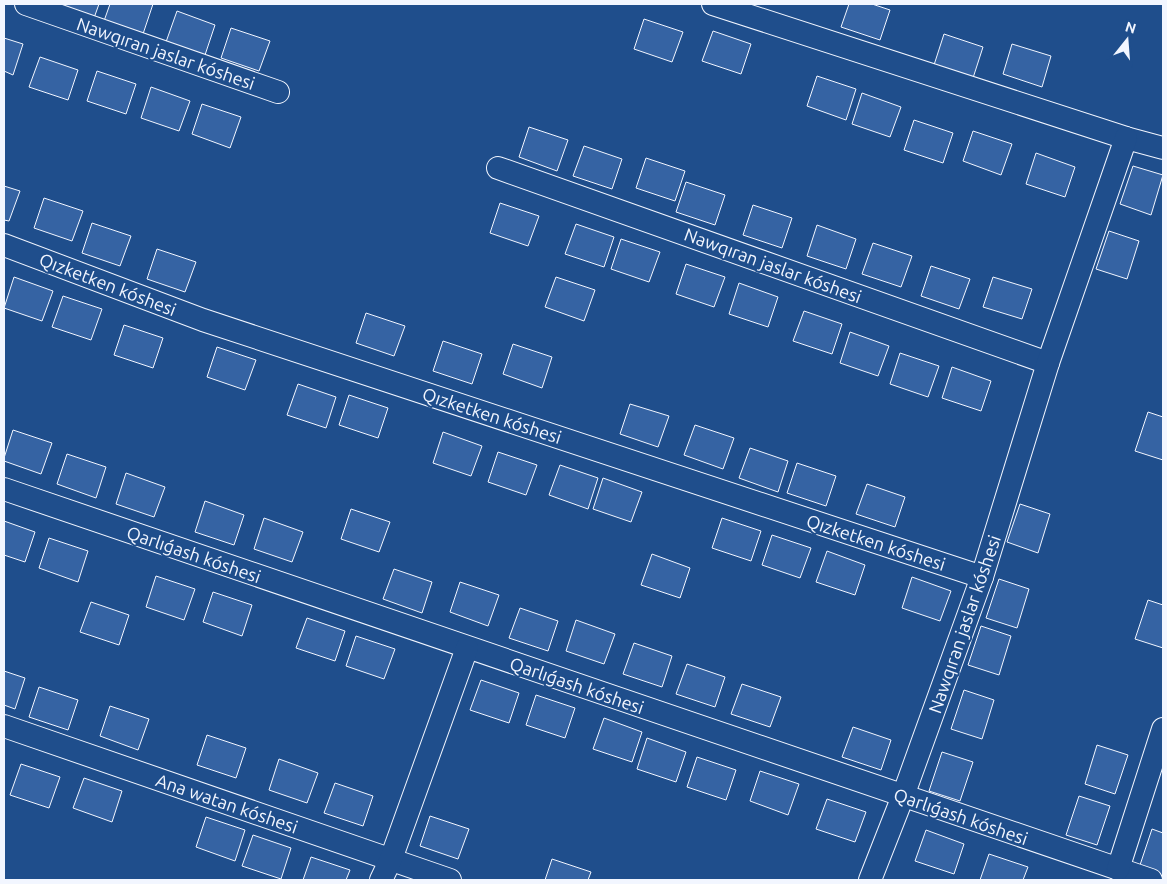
<svg xmlns="http://www.w3.org/2000/svg" width="1167" height="884" viewBox="0 0 1167 884" font-family="Ubuntu,sans-serif">
	<style>
		.building { fill: #3563a3; stroke: #f2f6ff }
		.lines { fill: none; stroke-linecap: round; stroke-linejoin: round }
		.minor-casing { stroke: #f2f6ff; stroke-width: 24 }
		.minor { stroke: #1f4e8c; stroke-width: 22 }
		.labels { text-anchor: middle; dominant-baseline: central; stroke-width: 4; stroke-linejoin: round; paint-order: stroke }
		.street-label { font-size: 18px; fill: #f2f6ff; stroke: #1f4e8c }
	</style>
	<rect width="100%" height="100%" fill="#1f4e8c"/>
	<g class="building">
		<path d="M56,4H99L94,18Z"/>
		<path d="M110,4H153L143,34L104,21Z"/>
		<path d="M849,4H872L890,10L880,40L841,27Z"/>
		<path d="M177,11L215,25L205,55L166,42Z"/>
		<path d="M644,19L683,32L672,62L634,49Z"/>
		<path d="M231,28L270,41L259,71L221,58Z"/>
		<path d="M713,31L751,44L741,74L702,61Z"/>
		<path d="M944,34L983,47L973,78L934,65Z"/>
		<path d="M4,38L23,44L13,75L4,71Z"/>
		<path d="M1012,44L1051,56L1042,87L1003,74Z"/>
		<path d="M40,57L78,70L68,100L29,87Z"/>
		<path d="M97,71L136,84L126,114L87,101Z"/>
		<path d="M817,76L856,89L846,120L807,106Z"/>
		<path d="M151,87L190,101L179,131L141,118Z"/>
		<path d="M862,93L901,107L890,137L852,124Z"/>
		<path d="M202,104L241,117L230,148L192,134Z"/>
		<path d="M914,120L953,133L943,163L904,150Z"/>
		<path d="M529,127L568,140L557,171L519,157Z"/>
		<path d="M973,131L1012,144L1001,175L963,161Z"/>
		<path d="M584,146L622,159L612,189L573,176Z"/>
		<path d="M1036,153L1075,167L1065,197L1026,184Z"/>
		<path d="M646,158L685,171L675,201L636,188Z"/>
		<path d="M1133,166L1163,175L1151,215L1120,204Z"/>
		<path d="M686,182L725,195L715,225L676,212Z"/>
		<path d="M4,186L20,191L9,221L4,220Z"/>
		<path d="M44,198L83,211L72,241L34,228Z"/>
		<path d="M500,203L539,216L528,246L490,233Z"/>
		<path d="M753,205L792,218L782,248L743,235Z"/>
		<path d="M92,223L131,236L120,266L82,253Z"/>
		<path d="M576,224L614,237L604,267L565,254Z"/>
		<path d="M817,225L856,239L846,269L807,256Z"/>
		<path d="M1109,231L1139,241L1127,279L1096,269Z"/>
		<path d="M621,239L660,252L649,282L611,269Z"/>
		<path d="M873,243L912,256L901,287L862,274Z"/>
		<path d="M157,249L196,262L185,292L147,279Z"/>
		<path d="M686,264L725,277L714,307L676,294Z"/>
		<path d="M931,266L970,279L959,309L921,296Z"/>
		<path d="M14,277L53,291L42,321L4,308Z"/>
		<path d="M556,277L595,290L584,321L545,307Z"/>
		<path d="M993,277L1032,289L1022,319L983,307Z"/>
		<path d="M739,283L778,297L768,327L729,314Z"/>
		<path d="M63,296L102,309L91,340L52,327Z"/>
		<path d="M804,311L842,324L832,354L793,341Z"/>
		<path d="M366,313L405,326L394,356L356,343Z"/>
		<path d="M124,325L163,338L153,368L114,355Z"/>
		<path d="M850,332L889,346L878,376L840,363Z"/>
		<path d="M443,341L482,354L472,384L433,371Z"/>
		<path d="M513,344L552,357L542,388L503,374Z"/>
		<path d="M217,347L256,360L245,390L207,377Z"/>
		<path d="M900,353L939,366L928,397L890,384Z"/>
		<path d="M952,367L991,381L981,411L942,398Z"/>
		<path d="M298,384L336,397L326,428L287,415Z"/>
		<path d="M349,395L388,408L378,438L339,425Z"/>
		<path d="M630,404L669,416L658,447L620,434Z"/>
		<path d="M1148,412L1163,417V460L1135,451Z"/>
		<path d="M695,425L734,438L723,469L684,455Z"/>
		<path d="M13,430L52,443L41,474L4,461V458Z"/>
		<path d="M443,432L482,446L471,476L433,463Z"/>
		<path d="M750,448L788,461L778,492L739,478Z"/>
		<path d="M498,452L537,465L526,495L488,482Z"/>
		<path d="M67,454L106,467L96,498L57,484Z"/>
		<path d="M797,463L836,476L826,506L787,493Z"/>
		<path d="M560,465L598,478L588,509L549,495Z"/>
		<path d="M126,473L165,487L154,517L116,504Z"/>
		<path d="M603,478L642,492L631,522L593,509Z"/>
		<path d="M867,484L905,497L895,527L856,514Z"/>
		<path d="M205,501L244,515L234,545L195,532Z"/>
		<path d="M1020,504L1050,514L1038,553L1007,542Z"/>
		<path d="M351,509L390,522L379,552L341,539Z"/>
		<path d="M264,518L303,532L292,562L254,549Z"/>
		<path d="M722,518L761,531L751,561L712,548Z"/>
		<path d="M4,521L35,532L25,562L4,555Z"/>
		<path d="M772,535L811,548L800,578L762,565Z"/>
		<path d="M49,538L88,551L78,582L39,568Z"/>
		<path d="M827,551L865,565L855,595L816,582Z"/>
		<path d="M652,554L690,568L680,598L641,585Z"/>
		<path d="M394,569L432,582L422,613L383,599Z"/>
		<path d="M156,576L195,589L184,620L146,607Z"/>
		<path d="M912,577L951,591L940,621L902,608Z"/>
		<path d="M999,579L1029,589L1017,628L986,618Z"/>
		<path d="M460,582L499,595L488,626L450,612Z"/>
		<path d="M213,592L252,605L242,636L203,622Z"/>
		<path d="M1148,600L1163,605V648L1135,639Z"/>
		<path d="M91,602L129,615L119,645L80,632Z"/>
		<path d="M520,608L558,621L548,651L509,638Z"/>
		<path d="M307,618L345,631L335,661L296,648Z"/>
		<path d="M576,620L615,634L604,664L566,651Z"/>
		<path d="M981,626L1011,636L999,675L968,665Z"/>
		<path d="M356,636L395,649L384,679L346,666Z"/>
		<path d="M634,643L672,656L662,687L623,674Z"/>
		<path d="M687,664L725,677L715,707L676,694Z"/>
		<path d="M4,671L25,678L15,709L4,705Z"/>
		<path d="M481,680L519,693L509,723L470,710Z"/>
		<path d="M742,684L781,697L770,727L731,714Z"/>
		<path d="M39,687L78,700L68,730L29,717Z"/>
		<path d="M964,690L994,700L982,739L951,729Z"/>
		<path d="M536,695L575,708L565,738L526,725Z"/>
		<path d="M110,706L149,719L138,750L100,736Z"/>
		<path d="M604,718L642,732L632,762L593,749Z"/>
		<path d="M853,727L891,740L881,770L842,757Z"/>
		<path d="M207,735L246,748L236,778L197,765Z"/>
		<path d="M647,738L686,752L676,782L637,769Z"/>
		<path d="M1097,745L1128,755L1115,794L1085,784Z"/>
		<path d="M942,752L973,762L960,801L929,791Z"/>
		<path d="M697,757L736,770L726,800L687,787Z"/>
		<path d="M279,759L318,773L307,803L269,790Z"/>
		<path d="M21,764L60,777L49,808L10,795Z"/>
		<path d="M760,771L799,784L788,815L750,801Z"/>
		<path d="M84,778L122,791L112,822L73,808Z"/>
		<path d="M335,783L373,796L363,826L324,813Z"/>
		<path d="M1079,796L1110,806L1097,845L1066,835Z"/>
		<path d="M827,799L866,812L855,842L816,829Z"/>
		<path d="M430,816L469,829L458,859L420,846Z"/>
		<path d="M206,817L245,830L235,861L196,847Z"/>
		<path d="M1152,829L1163,833V876L1139,868Z"/>
		<path d="M926,830L964,844L954,874L915,861Z"/>
		<path d="M253,835L291,848L281,879L242,866Z"/>
		<path d="M989,854L1028,867L1023,880H980Z"/>
		<path d="M311,857L350,870L346,880H303Z"/>
		<path d="M552,859L591,872L588,880H545Z"/>
	</g>
	<g class="lines">
		<g class="minor-casing">
			<g id="minor">
				<path d="M26,4L278,92"/>
				<path d="M713,4L1126,138L1163,148"/>
				<path d="M498,168L1048,363"/>
				<path d="M4,245L203,320L982,577"/>
				<path d="M4,489L1151,880"/>
				<path d="M4,726L450,880"/>
				<path d="M1118,869L1163,729"/>
				<path d="M381,880L391,859L467,648"/>
				<path d="M870,880L903,796L982,577L1048,363L1126,138"/>
			</g>
		</g>
		<use href="#minor" class="minor"/>
	</g>
	<g class="labels">
		<g class="street-label">
			<text transform="translate(166 53) rotate(19)">Nawqıran jaslar kóshesi</text>
			<text transform="translate(773 265) rotate(20)">Nawqıran jaslar kóshesi</text>
			<text transform="translate(108 284) rotate(21)">Qızketken kóshesi</text>
			<text transform="translate(492 415) rotate(18)">Qızketken kóshesi</text>
			<text transform="translate(876 542) rotate(18)">Qızketken kóshesi</text>
			<text transform="translate(194 554) rotate(19)">Qarlıǵash kóshesi</text>
			<text transform="translate(964 624) rotate(-71)">Nawqıran jaslar kóshesi</text>
			<text transform="translate(577 685) rotate(19)">Qarlıǵash kóshesi</text>
			<text transform="translate(227 803) rotate(19)">Ana watan kóshesi</text>
			<text transform="translate(961 816) rotate(19)">Qarlıǵash kóshesi</text>
		</g>
	</g>
	<rect width="1167" height="884" fill="none" stroke="#f2f6ff" stroke-width="10"/>
	<g transform="translate(1127 40) rotate(17)" stroke="#1f4e8c" stroke-width="4" paint-order="stroke">
	<path d="M0-4L9 19L0 12L-9 19Z" fill="#f2f6ff"/>
	<text y="-8" font-size="14" font-weight="bold" text-anchor="middle" fill="#f2f6ff">N</text>
	</g>
</svg>
